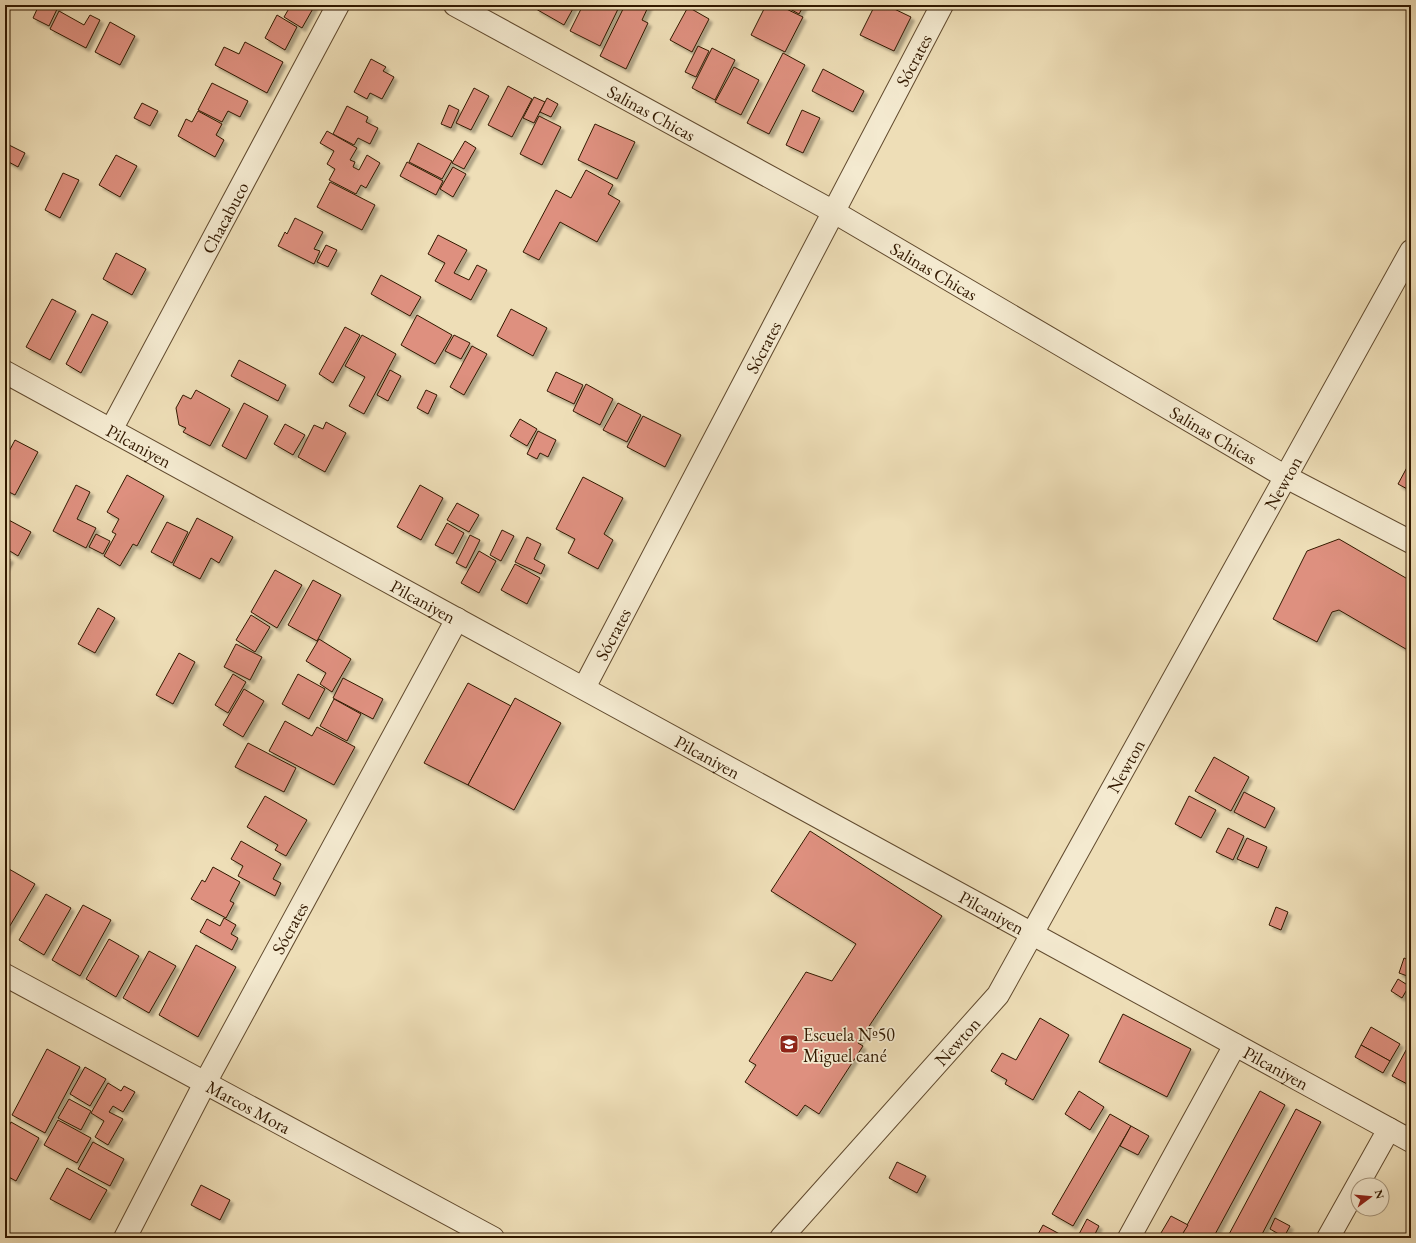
<svg xmlns="http://www.w3.org/2000/svg" width="1416" height="1243" viewBox="0 0 1416 1243" font-family="'EB Garamond',serif">
	<style>
		.building { fill: #de907f; stroke: #321900; filter: url(#shadow) }
		.lines { fill: none; stroke-linecap: round; stroke-linejoin: round }
		.minor-casing { stroke: #614a2e; stroke-width: 24 }
		.minor { stroke: #f4ead0; stroke-width: 22 }
		.labels { text-anchor: middle; dominant-baseline: central; stroke-width: 3.5; stroke-linejoin: round; paint-order: stroke }
		.street-label { font-size: 18px; fill: #321900; stroke: #f4ead0 }
		.poi-label { font-size: 18px; fill: #321900; stroke: #f4ead0; text-anchor: start }
	</style>
	<defs>
		<filter id="shadow"><feDropShadow dx="3.5" dy="3.5" stdDeviation="1" flood-color="#0004"/></filter>
	</defs>
	<rect width="100%" height="100%" fill="#eedeb7"/>
	<filter id="stains"><feTurbulence type="fractalNoise" baseFrequency=".005" numOctaves="4"/><feColorMatrix values="0 0 0 0 .2 0 0 0 0 .09 0 0 0 0 .02 0 0 0 .5 -.17"/></filter>
	<radialGradient id="worn" r=".72"><stop offset=".6" stop-color="#630" stop-opacity="0"/><stop offset="1" stop-color="#630" stop-opacity=".3"/></radialGradient>
	<g class="building">
		<path d="M39,5H59L49,26L33,18Z"/>
		<path d="M291,5H315L302,28L284,17Z"/>
		<path d="M538,5H575L564,25L536,9Z"/>
		<path d="M583,5H620L600,46L570,31Z"/>
		<path d="M625,5H649L642,20L648,23L626,69L600,56Z"/>
		<path d="M766,5H778L803,17L785,52L751,35Z"/>
		<path d="M783,5H804L799,14Z"/>
		<path d="M875,5H886L911,17L894,51L860,35Z"/>
		<path d="M688,7L709,19L692,52L670,40Z"/>
		<path d="M59,11L84,25L90,15L100,20L86,48L50,29Z"/>
		<path d="M277,15L297,27L285,50L265,38Z"/>
		<path d="M110,22L135,36L120,65L95,52Z"/>
		<path d="M245,42L283,62L267,93L215,65L224,47L239,54Z"/>
		<path d="M698,46L709,51L696,77L685,72Z"/>
		<path d="M712,48L735,60L715,100L692,88Z"/>
		<path d="M783,53L805,65L769,134L747,123Z"/>
		<path d="M371,59L386,67L383,71L394,77L382,99L370,93L367,99L354,92Z"/>
		<path d="M734,67L759,80L741,115L715,102Z"/>
		<path d="M823,69L864,91L853,112L812,91Z"/>
		<path d="M212,83L248,101L240,117L228,111L222,122L198,110Z"/>
		<path d="M508,86L532,99L512,137L488,125Z"/>
		<path d="M474,88L489,96L471,130L456,123Z"/>
		<path d="M534,97L545,102L534,123L523,118Z"/>
		<path d="M547,98L558,104L551,117L540,112Z"/>
		<path d="M142,103L158,111L150,126L134,118Z"/>
		<path d="M449,105L459,110L451,128L441,124Z"/>
		<path d="M347,106L368,117L366,122L378,128L370,144L358,138L354,145L333,134Z"/>
		<path d="M802,110L820,118L803,153L786,145Z"/>
		<path d="M198,111L222,124L216,135L224,140L215,157L178,136L186,119L192,122Z"/>
		<path d="M539,116L561,127L542,165L520,154Z"/>
		<path d="M595,124L635,142L617,179L578,160Z"/>
		<path d="M327,131L357,148L350,160L355,162L353,167L359,170L367,155L380,163L366,188L361,185L356,194L329,180L335,169L327,164L334,151L320,143Z"/>
		<path d="M465,141L476,148L464,169L452,163Z"/>
		<path d="M5,143L25,153L18,167L5,160Z"/>
		<path d="M418,143L452,161L442,179L409,162Z"/>
		<path d="M116,155L137,166L120,197L99,185Z"/>
		<path d="M407,162L443,181L436,195L400,176Z"/>
		<path d="M453,167L466,174L453,197L440,189Z"/>
		<path d="M586,170L613,185L608,194L620,201L597,242L560,222L539,260L523,252L556,190L571,198Z"/>
		<path d="M63,173L79,180L60,218L45,210Z"/>
		<path d="M330,182L375,205L362,230L317,207Z"/>
		<path d="M295,218L323,232L314,249L320,251L314,264L278,246L285,232L287,234Z"/>
		<path d="M438,235L467,250L454,273L469,280L477,265L487,270L471,300L435,281L445,263L428,254Z"/>
		<path d="M326,245L337,250L328,267L317,262Z"/>
		<path d="M116,253L146,269L132,295L103,279Z"/>
		<path d="M381,275L421,297L410,316L371,294Z"/>
		<path d="M52,299L76,311L50,360L26,347Z"/>
		<path d="M511,309L547,328L533,356L497,336Z"/>
		<path d="M92,314L108,322L81,373L66,364Z"/>
		<path d="M417,315L452,335L435,364L401,345Z"/>
		<path d="M345,327L360,335L333,383L319,374Z"/>
		<path d="M362,335L396,354L364,414L349,406L365,377L345,366Z"/>
		<path d="M454,335L470,343L461,359L445,351Z"/>
		<path d="M472,346L487,354L464,395L450,387Z"/>
		<path d="M239,360L286,385L278,401L231,376Z"/>
		<path d="M390,370L401,376L388,401L377,395Z"/>
		<path d="M556,372L583,385L574,404L547,391Z"/>
		<path d="M586,384L613,399L600,425L573,411Z"/>
		<path d="M196,390L230,409L210,446L183,432L186,428L179,425L176,408L183,395L191,399Z"/>
		<path d="M426,390L437,395L428,414L417,408Z"/>
		<path d="M244,403L268,416L246,459L222,446Z"/>
		<path d="M618,403L641,415L627,442L603,430Z"/>
		<path d="M643,416L681,435L665,467L627,447Z"/>
		<path d="M520,419L537,429L527,446L510,436Z"/>
		<path d="M326,422L346,433L325,472L298,457L314,425L323,429Z"/>
		<path d="M285,424L305,435L293,455L274,444Z"/>
		<path d="M538,431L556,440L548,457L540,453L537,459L527,454Z"/>
		<path d="M15,440L38,452L15,495L5,490V459Z"/>
		<path d="M1411,460V491L1398,484Z"/>
		<path d="M127,475L164,496L137,546L133,544L120,566L104,556L116,534L112,532L119,519L107,512Z"/>
		<path d="M583,477L623,498L604,534L613,540L598,569L568,553L575,539L556,529Z"/>
		<path d="M76,485L90,492L77,519L96,528L86,548L53,531Z"/>
		<path d="M420,485L443,498L421,540L397,527Z"/>
		<path d="M457,503L479,515L469,532L447,520Z"/>
		<path d="M5,518L31,532L18,556L5,548Z"/>
		<path d="M197,518L233,537L219,563L211,558L200,579L173,565Z"/>
		<path d="M167,522L188,532L172,563L151,552Z"/>
		<path d="M447,523L464,533L453,554L435,545Z"/>
		<path d="M502,530L514,536L501,561L490,555Z"/>
		<path d="M96,534L110,541L103,554L89,547Z"/>
		<path d="M470,535L480,540L466,568L456,563Z"/>
		<path d="M527,537L541,544L534,559L545,565L541,574L515,562Z"/>
		<path d="M1339,539L1411,581V652L1339,610L1332,612L1317,642L1273,619L1307,551Z"/>
		<path d="M479,551L496,561L479,593L461,583Z"/>
		<path d="M5,556L10,559L5,568Z"/>
		<path d="M515,564L540,578L527,604L501,590Z"/>
		<path d="M275,570L302,585L277,628L251,612Z"/>
		<path d="M313,580L341,595L317,641L288,625Z"/>
		<path d="M98,608L115,618L95,653L78,644Z"/>
		<path d="M251,615L270,627L255,652L236,640Z"/>
		<path d="M319,639L351,659L332,692L320,684L326,673L306,661Z"/>
		<path d="M236,644L262,657L250,680L224,667Z"/>
		<path d="M179,653L195,662L173,704L156,695Z"/>
		<path d="M233,674L246,682L228,713L215,705Z"/>
		<path d="M298,674L325,689L309,719L282,704Z"/>
		<path d="M343,678L383,699L373,719L333,698Z"/>
		<path d="M468,683L511,706L468,785L424,763Z"/>
		<path d="M244,689L264,701L243,737L223,725Z"/>
		<path d="M515,698L561,723L514,810L468,785Z"/>
		<path d="M334,699L361,714L347,741L320,726Z"/>
		<path d="M285,721L312,736L317,727L355,747L334,785L269,751Z"/>
		<path d="M248,743L296,768L284,792L235,767Z"/>
		<path d="M1214,757L1249,777L1231,811L1195,791Z"/>
		<path d="M1244,792L1275,808L1265,828L1234,812Z"/>
		<path d="M265,796L307,820L286,856L275,850L278,845L247,827Z"/>
		<path d="M1189,796L1216,810L1201,838L1175,824Z"/>
		<path d="M1228,828L1244,836L1233,860L1216,852Z"/>
		<path d="M810,831L942,916L858,1043L863,1046L819,1114L805,1105L797,1116L745,1082L756,1065L749,1061L806,972L832,981L856,944L771,891Z"/>
		<path d="M1247,838L1267,847L1258,868L1237,859Z"/>
		<path d="M241,841L281,864L273,879L281,883L275,896L238,876L243,866L231,859Z"/>
		<path d="M213,867L240,882L230,901L234,903L226,918L191,899L202,880L205,882Z"/>
		<path d="M9,869L35,884L5,934V877Z"/>
		<path d="M46,894L71,908L44,955L19,940Z"/>
		<path d="M83,905L111,920L80,976L52,960Z"/>
		<path d="M1276,907L1288,912L1281,930L1269,925Z"/>
		<path d="M224,918L236,925L231,934L238,938L232,950L200,932L207,919L220,926Z"/>
		<path d="M109,939L139,956L116,997L86,979Z"/>
		<path d="M196,945L236,967L198,1037L159,1015Z"/>
		<path d="M149,951L176,966L149,1013L123,998Z"/>
		<path d="M1404,958L1411,961L1410,977L1399,973Z"/>
		<path d="M1398,979L1409,986L1402,998L1391,991Z"/>
		<path d="M1123,1014L1191,1049L1167,1097L1099,1062Z"/>
		<path d="M1040,1018L1069,1035L1033,1100L1005,1084L1007,1080L991,1071L1002,1053L1016,1060Z"/>
		<path d="M1371,1027L1400,1044L1390,1061L1361,1045Z"/>
		<path d="M1411,1041V1086L1392,1076Z"/>
		<path d="M1361,1045L1390,1061L1383,1073L1355,1057Z"/>
		<path d="M47,1049L80,1067L45,1133L12,1115Z"/>
		<path d="M85,1067L106,1079L90,1106L70,1094Z"/>
		<path d="M108,1083L121,1091L124,1086L135,1092L123,1112L113,1106L109,1112L123,1119L108,1145L95,1137L104,1121L91,1113Z"/>
		<path d="M1079,1091L1104,1107L1090,1130L1065,1114Z"/>
		<path d="M1260,1091L1285,1105L1213,1238H1180Z"/>
		<path d="M69,1099L91,1111L81,1130L58,1118Z"/>
		<path d="M1296,1109L1321,1122L1260,1238H1227Z"/>
		<path d="M1110,1114L1131,1126L1073,1226L1052,1214Z"/>
		<path d="M58,1120L91,1138L77,1163L44,1145Z"/>
		<path d="M11,1122L39,1138L16,1181L5,1175V1134Z"/>
		<path d="M1131,1126L1149,1136L1138,1155L1120,1146Z"/>
		<path d="M93,1142L124,1159L110,1186L78,1169Z"/>
		<path d="M897,1162L926,1176L917,1193L889,1178Z"/>
		<path d="M67,1168L107,1190L90,1220L50,1199Z"/>
		<path d="M201,1185L230,1200L220,1220L191,1205Z"/>
		<path d="M1171,1216L1188,1225L1180,1238H1158Z"/>
		<path d="M1275,1218L1290,1226L1284,1237L1270,1229Z"/>
		<path d="M1087,1219L1099,1226L1093,1238H1082L1078,1236Z"/>
		<path d="M1043,1225L1067,1238H1036Z"/>
		<path d="M23,1234L30,1238H20Z"/>
	</g>
	<g class="lines">
		<g class="minor-casing">
			<g id="minor">
				<path id="s1" d="M455,5L834,212L1286,477L1411,542"/>
				<path id="s2" d="M5,372L1411,1141"/>
				<path id="s3" d="M111,430L338,5"/>
				<path id="s4" d="M584,688L942,5"/>
				<path id="s5" d="M5,975L493,1238"/>
				<path id="s6" d="M125,1238L205,1083L457,619"/>
				<path id="s7" d="M781,1238L998,995L1411,251"/>
				<path d="M1129,1238L1235,1045"/>
				<path d="M1328,1238L1389,1129"/>
			</g>
		</g>
		<use href="#minor" class="minor"/>
	</g>
	<defs>
		<g id="school-square" transform="scale(1)"><rect x="-9" y="-9" width="18" height="18" rx="4" fill="#8f2418" stroke="#f4ead0"/><path d="M0-5L7-2L0 1L-7-2ZM-4 1L0 2.5L4 1V4Q0 6-4 4Z" fill="#fff"/></g>
	</defs>
	<g fill-rule="evenodd">
		<use href="#school-square" x="789" y="1044"/>
	</g>
	<g class="labels">
		<g class="street-label">
			<text stroke="none"><textPath href="#s4" startOffset="709">Sócrates</textPath></text>
			<text stroke="none"><textPath href="#s1" startOffset="224">Salinas Chicas</textPath></text>
			<text stroke="none"><textPath href="#s3" startOffset="241">Chacabuco</textPath></text>
			<text stroke="none"><textPath href="#s1" startOffset="548">Salinas Chicas</textPath></text>
			<text stroke="none"><textPath href="#s4" startOffset="385">Sócrates</textPath></text>
			<text stroke="none"><textPath href="#s1" startOffset="872">Salinas Chicas</textPath></text>
			<text stroke="none"><textPath href="#s2" startOffset="153">Pilcaniyen</textPath></text>
			<text stroke="none"><textPath href="#s7" startOffset="912">Newton</textPath></text>
			<text stroke="none"><textPath href="#s2" startOffset="477">Pilcaniyen</textPath></text>
			<text stroke="none"><textPath href="#s4" startOffset="61">Sócrates</textPath></text>
			<text stroke="none"><textPath href="#s2" startOffset="801">Pilcaniyen</textPath></text>
			<text stroke="none"><textPath href="#s7" startOffset="588">Newton</textPath></text>
			<text stroke="none"><textPath href="#s2" startOffset="1125">Pilcaniyen</textPath></text>
			<text stroke="none"><textPath href="#s6" startOffset="351">Sócrates</textPath></text>
			<text stroke="none"><textPath href="#s7" startOffset="264">Newton</textPath></text>
			<text stroke="none"><textPath href="#s2" startOffset="1449">Pilcaniyen</textPath></text>
			<text stroke="none"><textPath href="#s5" startOffset="277">Marcos Mora</textPath></text>
		</g>
		<g class="poi-label">
			<text x="803" y="1034">Escuela Nº50<tspan x="803" dy="21">Miguel cané</tspan></text>
		</g>
	</g>
	<rect width="1416" height="1243" fill="none" stroke="#eedeb7" stroke-width="20"/>
	<rect x="6" y="6" width="1404" height="1231" fill="none" stroke="#321900" stroke-width="2"/>
	<rect x="10" y="10" width="1396" height="1223" fill="none" stroke="#321900"/>
	<g transform="translate(1370 1197) rotate(74)"><circle r="19" fill="#f4ead0" stroke="#a6967d"/>
	<path d="M0-3L7 15L0 10L-7 15Z" fill="#8f2418"/>
	<text y="-6" font-size="11" font-weight="bold" text-anchor="middle" fill="#321900">N</text>
	</g>
	<rect width="100%" height="100%" filter="url(#stains)"/>
	<rect width="100%" height="100%" fill="url(#worn)"/>
</svg>
